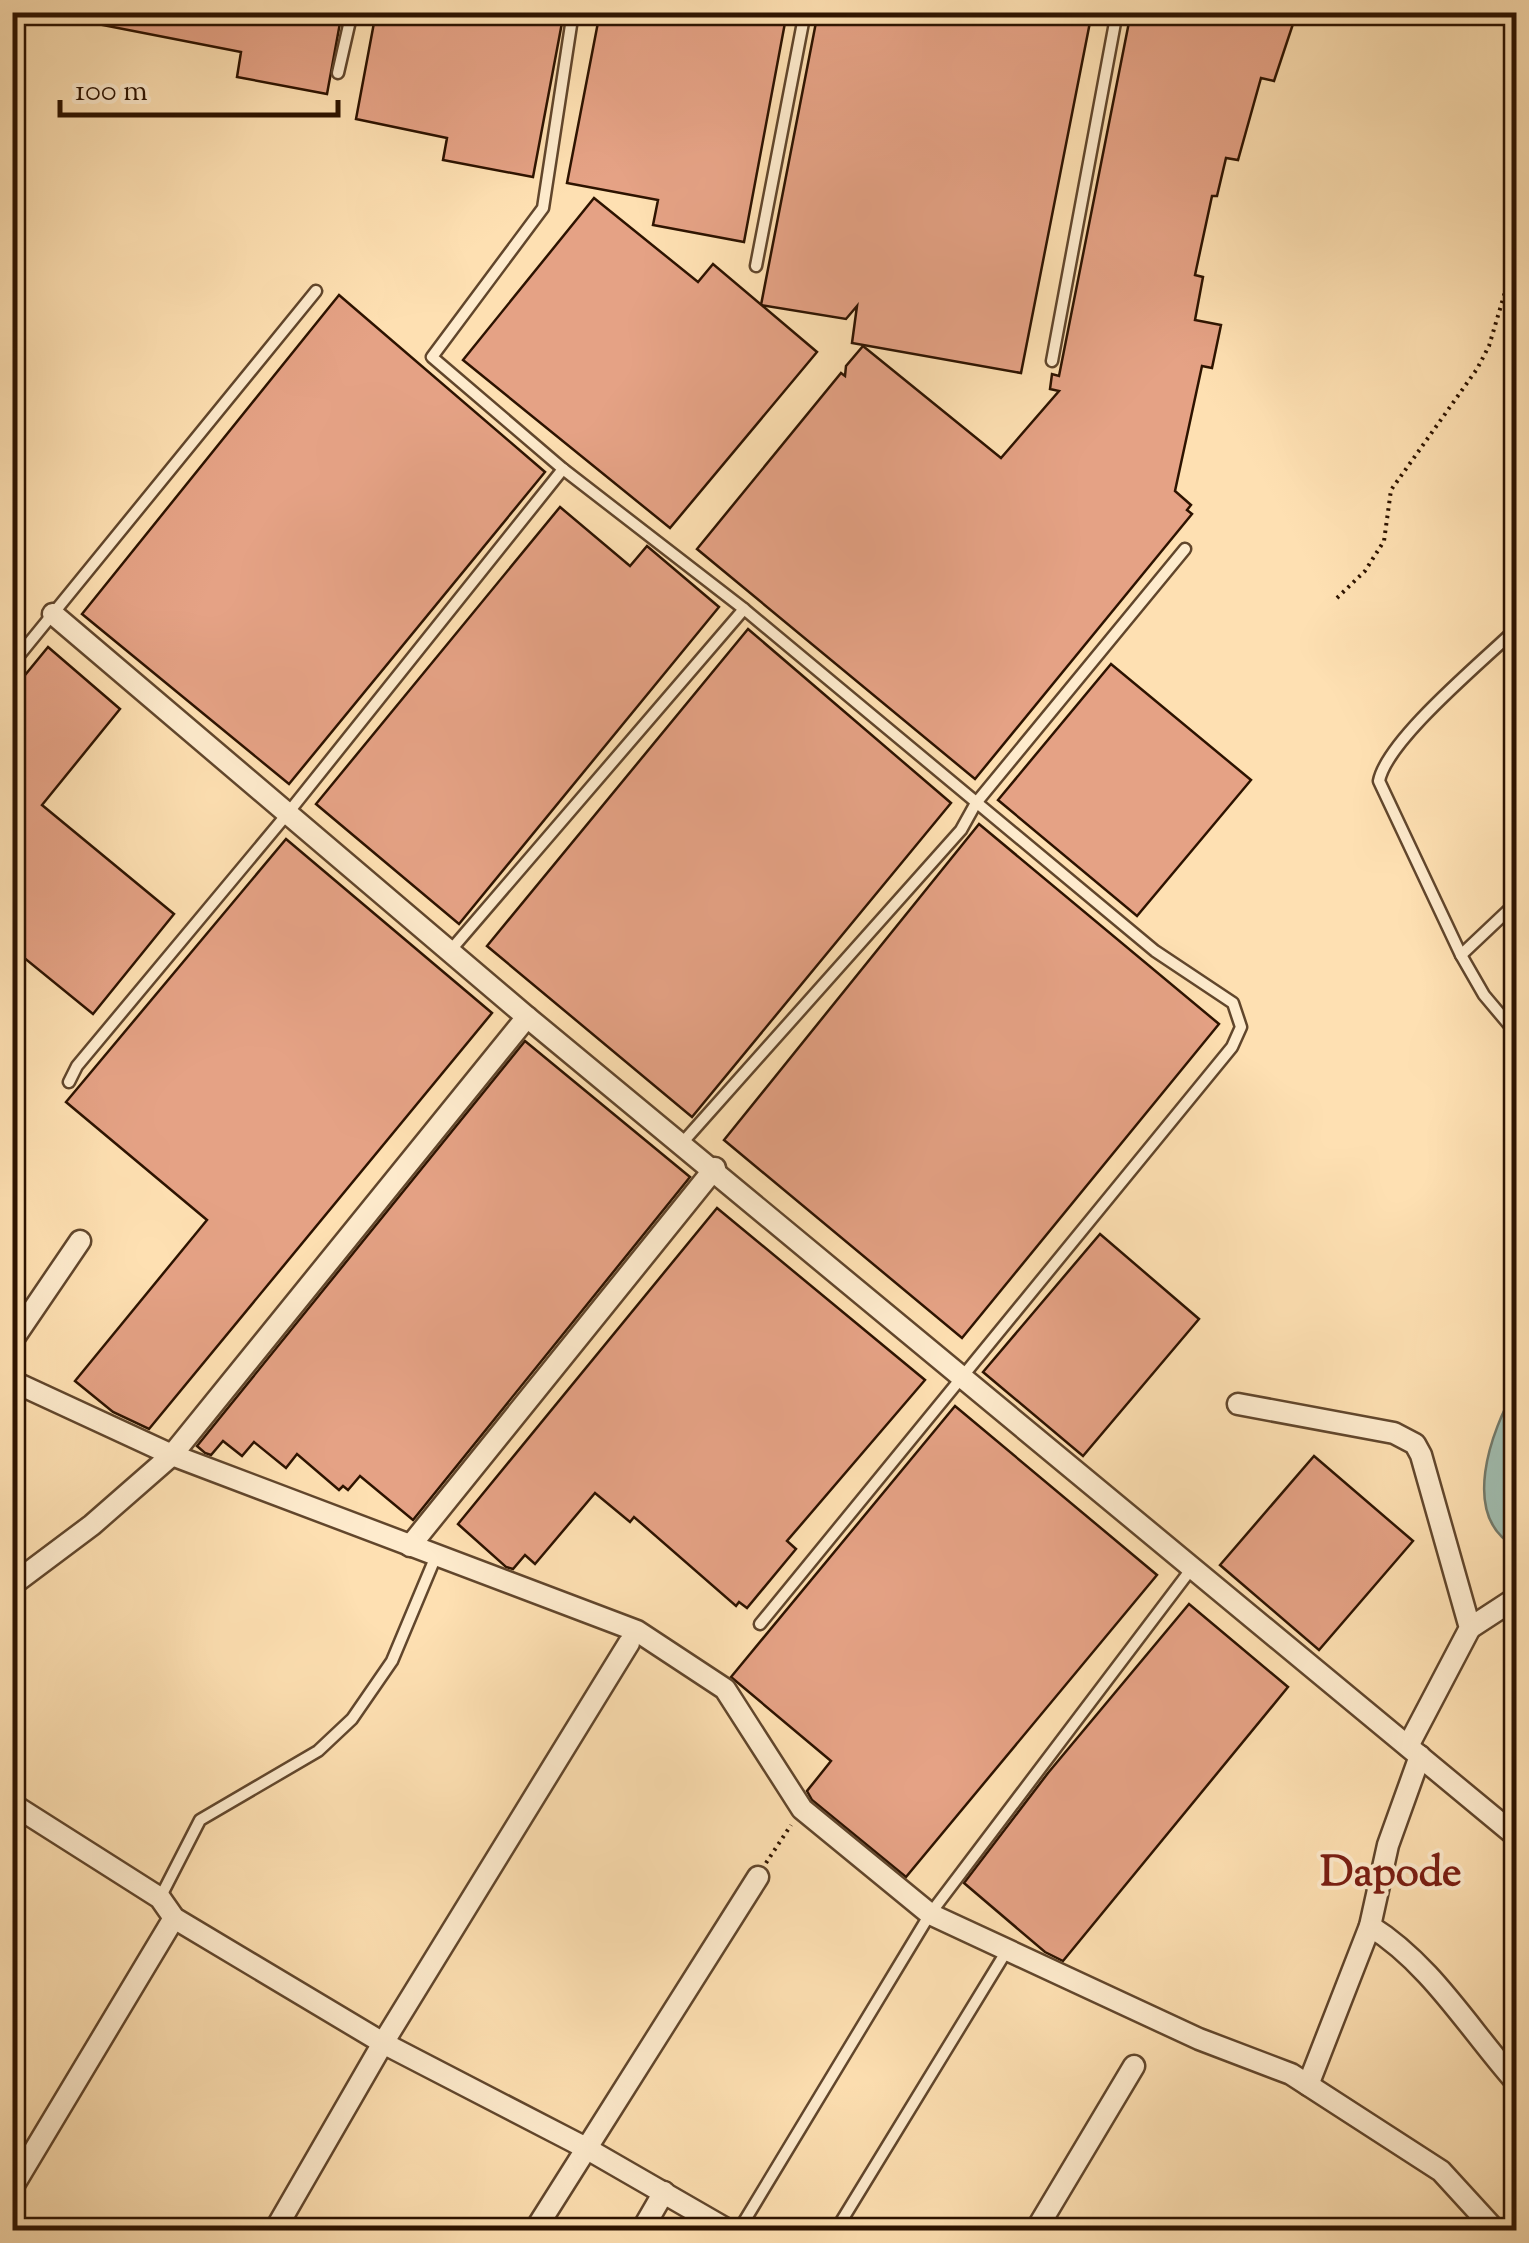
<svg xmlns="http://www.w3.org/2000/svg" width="1529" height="2243" viewBox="0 0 1529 2243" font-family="'Sorts Mill Goudy',serif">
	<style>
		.water { fill: #a0bdb0; stroke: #72796a; stroke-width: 2.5 }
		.building { fill: #e5a285; stroke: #2d1300; stroke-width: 2.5 }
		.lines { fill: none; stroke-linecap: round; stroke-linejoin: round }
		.lane-casing { stroke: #61462c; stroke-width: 15 }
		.street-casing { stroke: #61462c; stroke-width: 25 }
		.path { stroke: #2d1300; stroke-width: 4; stroke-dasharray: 2.5 5; stroke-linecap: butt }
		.lane { stroke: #feebcd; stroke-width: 10 }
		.street { stroke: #feebcd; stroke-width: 20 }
		.labels { text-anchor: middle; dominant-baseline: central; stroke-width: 8; stroke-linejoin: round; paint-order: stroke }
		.quarter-label { font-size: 42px; font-weight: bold; fill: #7a1f14; stroke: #feebcd }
	</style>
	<rect width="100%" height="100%" fill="#fee0b2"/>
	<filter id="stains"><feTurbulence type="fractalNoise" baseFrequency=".002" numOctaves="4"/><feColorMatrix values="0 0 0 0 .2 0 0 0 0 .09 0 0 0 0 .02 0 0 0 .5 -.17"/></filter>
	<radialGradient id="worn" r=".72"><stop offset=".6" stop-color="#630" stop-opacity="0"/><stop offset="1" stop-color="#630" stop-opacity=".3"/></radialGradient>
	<path class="water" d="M1516,1388V1547C1459,1517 1491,1430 1516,1388Z"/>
	<g class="building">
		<path d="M78,12H342L327,94L237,77L241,52L77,20Z"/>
		<path d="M376,12H564L533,177L443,160L447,138L356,119Z"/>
		<path d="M600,12H787L744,242L653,225L658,200L567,183Z"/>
		<path d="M818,12H1092L1021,373L852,343L857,306L846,319L761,305Z"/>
		<path d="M1131,12H1297L1274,81L1261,78L1238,160L1226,158L1217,196H1212L1195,275L1203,277L1195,320L1221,325L1212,368L1202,366L1175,491L1191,505L1187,510L1192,514L975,779L697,549L841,373L845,376L846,366L863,346L1001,458L1059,391L1050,389L1052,374L1059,376Z"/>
		<path d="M594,198L698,282L713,264L817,352L670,528L463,360Z"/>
		<path d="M339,295L545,472L289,784L82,614Z"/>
		<path d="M560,507L630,566L647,546L719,607L459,924L316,804Z"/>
		<path d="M748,629L951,803L692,1117L487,946Z"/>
		<path d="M48,647L120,709L42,805L174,914L93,1014L12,948V691Z"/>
		<path d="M1111,664L1251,780L1137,916L998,800Z"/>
		<path d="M979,824L1219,1024L962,1338L724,1140Z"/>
		<path d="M286,839L492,1013L149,1429L113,1412L75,1381L207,1220L66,1102Z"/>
		<path d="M525,1041L690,1177L413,1520L360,1476L348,1490L343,1486L339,1490L297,1454L286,1468L254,1442L242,1456L223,1441L211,1455L205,1453L197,1446Z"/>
		<path d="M717,1208L925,1380L787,1541L796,1549L747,1608L739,1602L736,1606L634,1517L630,1522L595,1493L535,1564L525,1555L513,1569L506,1567L458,1524Z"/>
		<path d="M1100,1234L1199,1319L1083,1456L983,1372Z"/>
		<path d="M955,1406L1157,1575L906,1877L812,1800L807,1791L831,1761L731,1677Z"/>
		<path d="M1314,1456L1413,1541L1319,1650L1220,1565Z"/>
		<path d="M1189,1604L1288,1687L1063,1961L1045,1952L964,1883L1048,1773Z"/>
	</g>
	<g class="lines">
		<g class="lane-casing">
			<g id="lane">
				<path d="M573,12L543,208L432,357L563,469L744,609L1155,951L1233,1003L1241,1027L1232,1047L760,1624"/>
				<path d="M338,73L352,12"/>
				<path d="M756,266L805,12"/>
				<path d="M1052,361L1117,12"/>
				<path d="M1516,629C1483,661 1387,740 1379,781L1461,955L1484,995L1516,1033"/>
				<path d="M12,664L316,291"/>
				<path d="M450,951L744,609"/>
				<path d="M1461,955L1516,903"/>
				<path d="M69,1082L77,1066L288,813L563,469"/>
				<path d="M683,1142L961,830L976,803L1185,549"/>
				<path d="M160,1898L200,1820L318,1751L352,1719L392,1661L436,1556"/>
				<path d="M739,2230L930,1914L1192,1568"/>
				<path d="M836,2230L1006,1952"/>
			</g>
		</g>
		<g class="street-casing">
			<g id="street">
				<path d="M53,614L527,1017L1516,1836"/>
				<path d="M12,1341L80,1241"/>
				<path d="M12,1381L172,1455L637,1631L725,1689L802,1809L930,1914L1199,2039L1291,2074L1441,2171L1495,2230"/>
				<path d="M1238,1404L1394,1433L1415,1444L1421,1455L1470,1628L1408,1746"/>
				<path d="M410,1546L715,1168"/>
				<path d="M12,1585L92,1525L172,1455L527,1017"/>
				<path d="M1470,1628L1516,1598"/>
				<path d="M12,1804L160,1898L174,1918L383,2043L584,2147L728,2230"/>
				<path d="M1370,1926C1431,1964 1469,2029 1516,2082"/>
				<path d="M1308,2085L1370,1926L1388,1845L1420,1756"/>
				<path d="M12,2188L174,1918"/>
				<path d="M275,2230L383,2043L629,1643"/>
				<path d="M535,2230L758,1877"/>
				<path d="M642,2230L664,2192"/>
				<path d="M1036,2230L1134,2066"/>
			</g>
		</g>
		<g class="path">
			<path d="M1337,598L1365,571L1384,541L1391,490L1477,369L1489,346L1516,255"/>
			<path d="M766,1863L791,1825"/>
		</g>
		<use href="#lane" class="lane"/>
		<use href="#street" class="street"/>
	</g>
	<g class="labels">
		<g class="quarter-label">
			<text x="1391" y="1875">Dapode</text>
		</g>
	</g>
	<rect width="1529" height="2243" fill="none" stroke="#fee0b2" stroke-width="50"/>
	<rect x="15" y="15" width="1499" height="2213" fill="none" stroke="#2d1300" stroke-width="5"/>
	<rect x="25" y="25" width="1479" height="2193" fill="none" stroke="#2d1300" stroke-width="2.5"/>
	<path d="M60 100v15h278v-15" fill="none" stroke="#2d1300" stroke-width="5"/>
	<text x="75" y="100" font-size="30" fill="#2d1300" stroke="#feebcd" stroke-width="8" paint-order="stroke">100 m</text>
	<rect width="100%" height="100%" filter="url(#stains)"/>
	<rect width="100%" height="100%" fill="url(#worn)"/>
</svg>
